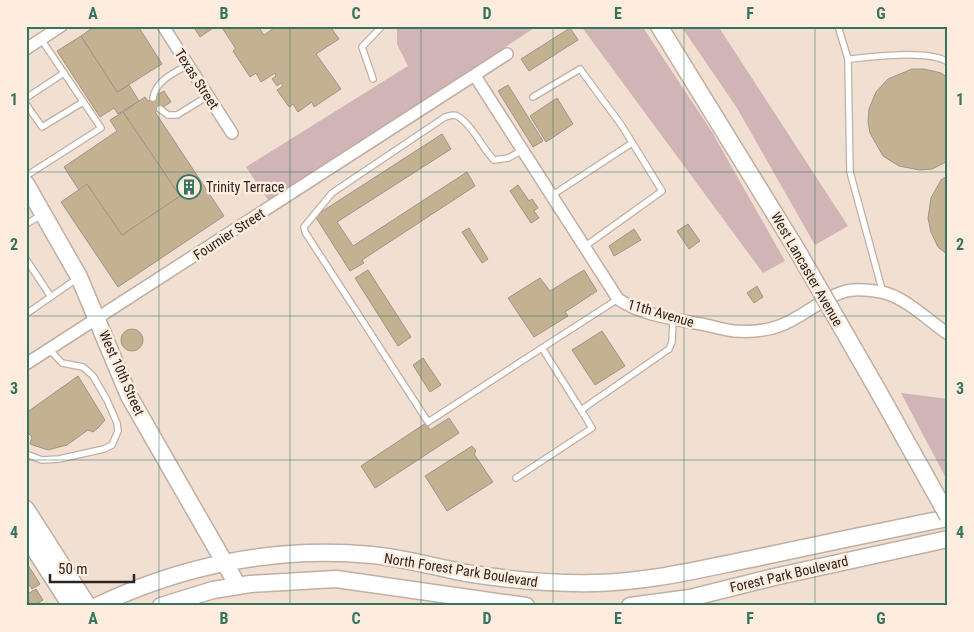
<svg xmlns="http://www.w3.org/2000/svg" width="974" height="632" viewBox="0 0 974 632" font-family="'Roboto Condensed',sans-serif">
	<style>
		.green { fill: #d1b4b6 }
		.building { fill: #c3b192; stroke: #9f9585 }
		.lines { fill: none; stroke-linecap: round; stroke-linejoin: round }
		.lane-casing { stroke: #c0afa3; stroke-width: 8 }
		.street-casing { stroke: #c0afa3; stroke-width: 14 }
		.secondary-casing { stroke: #c0afa3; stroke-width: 19 }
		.lane { stroke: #fff; stroke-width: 5.5 }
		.street { stroke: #fff; stroke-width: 11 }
		.secondary { stroke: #fff; stroke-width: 16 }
		.secondary-bridge-casing { stroke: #c0afa3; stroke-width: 19; stroke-linecap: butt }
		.secondary-bridge { stroke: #fff; stroke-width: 16 }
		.grid { fill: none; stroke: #37745f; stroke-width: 1; stroke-opacity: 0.55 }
		.labels { text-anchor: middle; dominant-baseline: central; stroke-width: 5; stroke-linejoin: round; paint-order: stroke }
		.street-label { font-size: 14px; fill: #2c2621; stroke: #feecdf }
		.poi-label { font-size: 14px; fill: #2c2621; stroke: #feecdf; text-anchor: start }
		.neatline { fill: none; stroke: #37745f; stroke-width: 2 }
		.grid-label { font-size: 16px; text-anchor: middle; font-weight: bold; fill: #37745f }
	</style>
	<rect width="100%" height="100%" fill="#f1dfd2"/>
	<g class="green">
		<path d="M397,26H537L270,203L246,167L408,66L397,44Z"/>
		<path d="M581,26H642L712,132L785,261L763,273Z"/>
		<path d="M681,26H718L848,226L815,245L737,108Z"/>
		<path d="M901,393L948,399V482Z"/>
	</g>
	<g class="building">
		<path d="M95,26H138L162,64L117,92L81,36Z"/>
		<path d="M193,26H216L200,37Z"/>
		<path d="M221,26H258L264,35L277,26H337L332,29L339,39L316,54L341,89L314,107L312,102L298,112L293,104L289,107L277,90L283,86L281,83L277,86L272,79L276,76L275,73L261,82L256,73L250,77L233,51L236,49Z"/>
		<path d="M570,28L578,40L529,71L521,59Z"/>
		<path d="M81,36L117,92L129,85L139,101L118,114L114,108L100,117L57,51Z"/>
		<path d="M912,69H924L941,73L948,78V161L932,169L920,170L899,166L883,156L870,133L868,122L869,109L876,92L888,79Z"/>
		<path d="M508,85L543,141L533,147L498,91Z"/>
		<path d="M164,91L171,102L155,112L224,216L118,287L61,202L87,184L122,235L180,196L123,112L145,97L148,101Z"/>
		<path d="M557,98L573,124L546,142L530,116Z"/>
		<path d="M123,112L180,196L122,235L87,184L79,190L64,167L117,131L110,120Z"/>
		<path d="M442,134L451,149L337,222L353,246L467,172L475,186L362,260L364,263L350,271L315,216Z"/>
		<path d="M948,175V255L938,247L931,232L928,218L931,198L941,180Z"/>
		<path d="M518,185L529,201L532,199L538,208L534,211L539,218L531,223L510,191Z"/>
		<path d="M688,224L700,241L689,249L677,231Z"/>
		<path d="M469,228L488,259L482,263L462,232Z"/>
		<path d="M634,229L641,240L614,256L609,246Z"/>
		<path d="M368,270L411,337L398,346L355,278Z"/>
		<path d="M584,270L597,291L565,312L568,316L534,337L508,298L540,278L550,291Z"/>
		<path d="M757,286L763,297L754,303L747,293Z"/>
		<circle cx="132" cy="340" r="11"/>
		<path d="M602,331L625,366L595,385L572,350Z"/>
		<path d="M423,358L441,385L430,392L413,365Z"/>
		<path d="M78,376L105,420L98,428L93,432L88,430L67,445L48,450L30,444L32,437L26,431V413Z"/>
		<path d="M449,418L459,433L375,488L361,466L426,423L430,430Z"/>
		<path d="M472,446L476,451L474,454L493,482L447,511L425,476Z"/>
		<path d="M26,562L40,584L32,589L26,580Z"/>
		<path d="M36,589L43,600L33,606H26V595Z"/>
	</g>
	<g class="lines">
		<g class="lane-casing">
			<g id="lane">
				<path d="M838,26L848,59C872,57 928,49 948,62"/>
				<path d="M848,59L850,172L883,293"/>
				<path d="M373,79L362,47L382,26"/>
				<path d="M533,97L580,69L622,126L662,191L584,247"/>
				<path d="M26,98L64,73"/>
				<path d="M153,98C156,80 174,73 188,65"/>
				<path d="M26,104L42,127L83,102"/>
				<path d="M160,109L168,115H177L208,96"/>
				<path d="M523,150L508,158L494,160C482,148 472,124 457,116C453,114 449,116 445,117L332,193L304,227L305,232L428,422L542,348"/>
				<path d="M26,176L101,128L41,39"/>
				<path d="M551,196L632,143"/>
				<path d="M26,224L42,215"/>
				<path d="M26,259L51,297"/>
				<path d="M618,299L542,348L581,410L669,349L672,342L673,319"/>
				<path d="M26,314L78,278"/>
				<path d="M26,454L42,460L59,459L104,449L112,445L118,431L117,423L107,400L93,376L83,367L62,363L49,349"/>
				<path d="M516,478L592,428L581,410"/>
			</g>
		</g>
		<g class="street-casing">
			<g id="street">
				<path d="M163,26L232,133"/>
				<path d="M26,49L61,26"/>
				<path d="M475,76L618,299C641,315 673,319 701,324C712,326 723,330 734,331C749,332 766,331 779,326C802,318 820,299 843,292C854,288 869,290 881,292C904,296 929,321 948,334"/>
				<path d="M26,364L507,54"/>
			</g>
		</g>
		<g class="secondary-casing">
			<g id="secondary">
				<path d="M659,26L797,250"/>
				<path d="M26,184L79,277L129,396L238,586"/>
				<path d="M26,509L88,606"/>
				<path d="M26,536L71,606"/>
				<path d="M97,606C182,565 277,546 372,555C403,558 435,567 466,573C510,580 552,584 596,583C649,582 700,569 751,559C817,545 882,531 948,518"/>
				<path d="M161,606L213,590L250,584L336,579L526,606"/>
				<path d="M630,606L690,598L774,577L948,539"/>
			</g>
		</g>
		<use href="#lane" class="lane"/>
		<use href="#street" class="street"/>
		<use href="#secondary" class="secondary"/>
		<g class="secondary-bridge-casing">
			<path id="secondary-bridge" d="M797,250L877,389L948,516"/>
		</g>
		<use href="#secondary-bridge" class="secondary-bridge"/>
	</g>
	<path class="grid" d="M159,26V606M290,26V606M421,26V606M553,26V606M684,26V606M815,26V606M26,172H948M26,316H948M26,460H948"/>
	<defs>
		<g id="building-ring" transform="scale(1.25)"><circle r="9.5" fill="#feecdf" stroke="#37745f" stroke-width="1.5"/><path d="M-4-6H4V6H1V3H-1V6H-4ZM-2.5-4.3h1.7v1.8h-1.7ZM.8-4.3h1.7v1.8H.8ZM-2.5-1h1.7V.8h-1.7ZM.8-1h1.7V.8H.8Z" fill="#37745f"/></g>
	</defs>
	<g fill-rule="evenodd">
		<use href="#building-ring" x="189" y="187"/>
	</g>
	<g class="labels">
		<g class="street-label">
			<text transform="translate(197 79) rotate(57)">Texas Street</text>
			<text transform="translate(229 234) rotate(-33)">Fournier Street</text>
			<text transform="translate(807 269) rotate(60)">West Lancaster Avenue</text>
			<text transform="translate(661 313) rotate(16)">11th Avenue</text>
			<text transform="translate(122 373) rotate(66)">West 10th Street</text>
			<text transform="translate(461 570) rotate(9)">North Forest Park Boulevard</text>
			<text transform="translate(789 574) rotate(-13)">Forest Park Boulevard</text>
		</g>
		<g class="poi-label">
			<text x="206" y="187">Trinity Terrace</text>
		</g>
	</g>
	<rect width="974" height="632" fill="none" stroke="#feecdf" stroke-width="55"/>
	<path d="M50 574v8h84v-8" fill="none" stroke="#2c2621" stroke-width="2.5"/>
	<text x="58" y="574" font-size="15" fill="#2c2621" stroke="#feecdf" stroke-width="4" paint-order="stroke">50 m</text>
	<rect x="28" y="28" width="918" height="576" class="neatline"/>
	<g class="grid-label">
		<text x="93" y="19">A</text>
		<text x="224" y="19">B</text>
		<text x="356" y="19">C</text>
		<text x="487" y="19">D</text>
		<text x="618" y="19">E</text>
		<text x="750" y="19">F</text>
		<text x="881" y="19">G</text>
		<text x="14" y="105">1</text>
		<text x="960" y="105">1</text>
		<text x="14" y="250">2</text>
		<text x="960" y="250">2</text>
		<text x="14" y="394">3</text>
		<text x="960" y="394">3</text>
		<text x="14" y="538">4</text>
		<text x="960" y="538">4</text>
		<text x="93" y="624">A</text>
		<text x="224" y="624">B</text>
		<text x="356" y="624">C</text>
		<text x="487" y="624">D</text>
		<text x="618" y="624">E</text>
		<text x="750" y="624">F</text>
		<text x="881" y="624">G</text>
	</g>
</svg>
